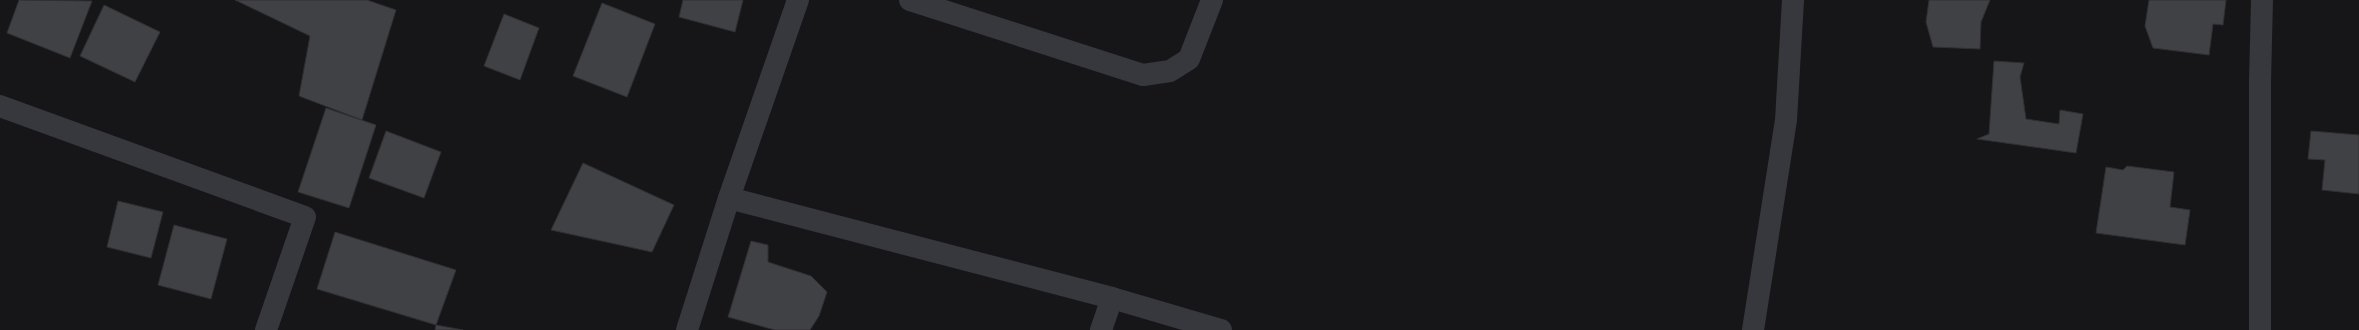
<svg xmlns="http://www.w3.org/2000/svg" width="2359" height="330" viewBox="0 0 2359 330" font-family="Karla,sans-serif">
	<style>
		.building { fill: #404145; stroke: #303034 }
		.lines { fill: none; stroke-linecap: round; stroke-linejoin: round }
		.minor { stroke: #37383d; stroke-width: 22 }
	</style>
	<rect width="100%" height="100%" fill="#161618"/>
	<g class="building">
		<path d="M19,0L92,1L70,58L7,33Z"/>
		<path d="M235,0H367L396,10L362,120L299,96L310,36Z"/>
		<path d="M683,0H743L735,32L679,17Z"/>
		<path d="M1929,0H1990L1981,22L1980,49L1933,47L1926,22Z"/>
		<path d="M2149,0H2226L2223,25L2213,24L2209,55L2153,48L2145,26Z"/>
		<path d="M602,3L655,24L627,97L573,76Z"/>
		<path d="M104,5L160,32L135,82L80,56Z"/>
		<path d="M504,14L539,28L520,80L484,66Z"/>
		<path d="M1994,61L2024,63L2020,77L2026,119L2059,124L2060,110L2083,114L2076,153L1977,139L1989,134Z"/>
		<path d="M326,108L376,125L349,208L298,192Z"/>
		<path d="M386,131L441,152L424,198L369,178Z"/>
		<path d="M2311,131L2359,135V194L2322,190L2325,160L2308,159Z"/>
		<path d="M583,163L674,205L652,252L551,230Z"/>
		<path d="M2127,166L2174,172L2170,207L2190,210L2185,245L2096,233L2106,167L2123,170Z"/>
		<path d="M118,201L163,212L151,258L107,247Z"/>
		<path d="M174,225L227,239L211,299L158,285Z"/>
		<path d="M335,232L456,270L436,325L317,289Z"/>
		<path d="M751,241L768,245V262L811,276L827,292L819,316L810,330H775L728,317Z"/>
		<path d="M436,325L463,330H435Z"/>
	</g>
	<g class="lines">
		<g class="minor">
			<path d="M910,0L1143,75L1170,71L1189,59L1212,0"/>
			<path d="M0,106L305,217L266,330"/>
			<path d="M729,198L1112,298L1221,330"/>
			<path d="M687,330L729,198L798,0"/>
			<path d="M1101,330L1112,298"/>
			<path d="M1753,330L1786,120L1793,0"/>
			<path d="M2260,330V81L2262,0"/>
		</g>
	</g>
</svg>
